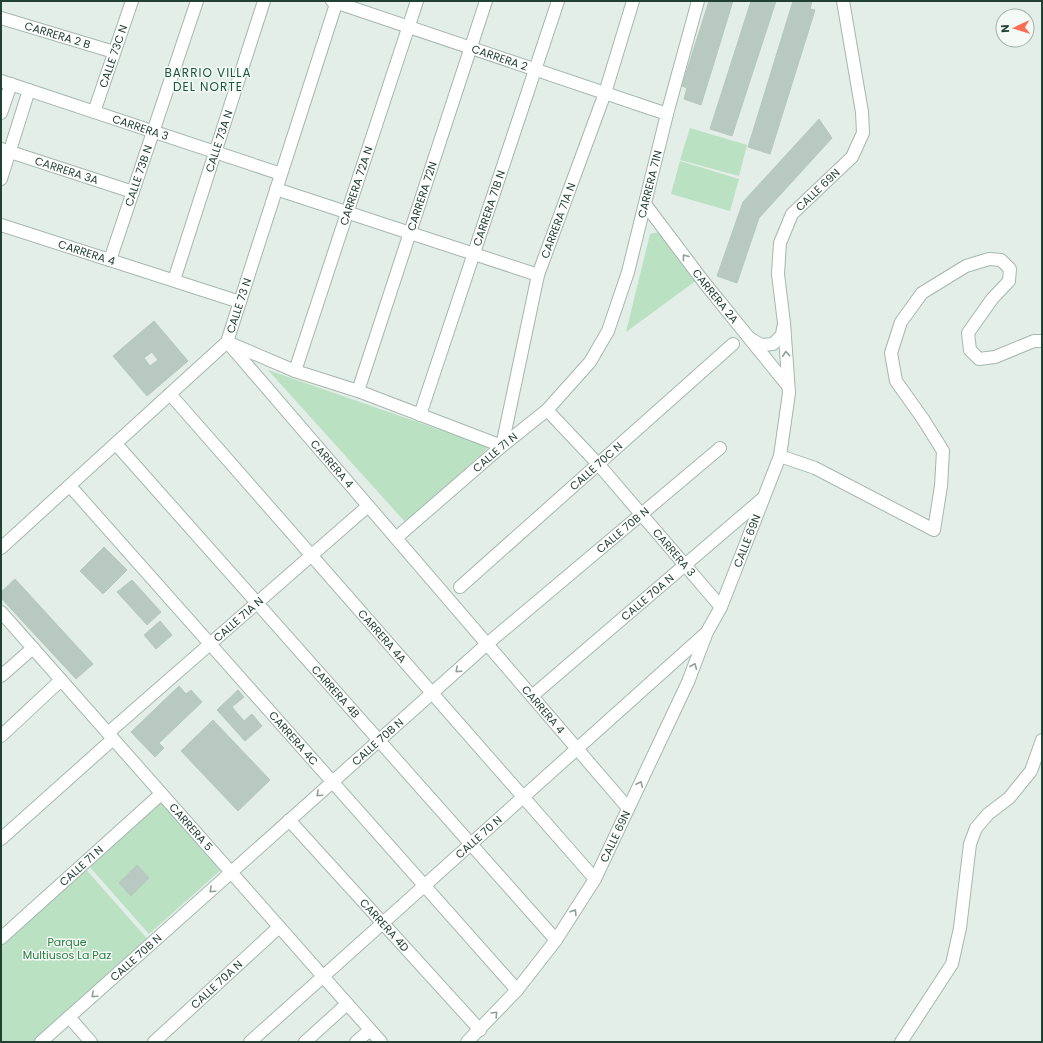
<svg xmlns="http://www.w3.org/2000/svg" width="1043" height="1043" viewBox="0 0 1043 1043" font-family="Poppins,sans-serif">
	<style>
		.green { fill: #bae1c1 }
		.building { fill: #b8c9c1; stroke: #b5c8be; fill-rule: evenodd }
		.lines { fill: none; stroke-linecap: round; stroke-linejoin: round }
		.minor-casing { stroke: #a5b7af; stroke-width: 14 }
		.minor { stroke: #fff; stroke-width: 12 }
		.oneway { stroke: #90a09a }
		.labels { text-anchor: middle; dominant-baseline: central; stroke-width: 3; stroke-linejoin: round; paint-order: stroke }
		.street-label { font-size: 11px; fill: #214135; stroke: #f4faf6 }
		.park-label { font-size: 11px; fill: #277b40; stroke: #f4faf6 }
		.neighbourhood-label { font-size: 12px; letter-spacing: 1px; fill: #1b5542; stroke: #f4faf6 }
	</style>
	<rect width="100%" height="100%" fill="#e3eee8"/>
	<g class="green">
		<path d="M690,128L747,145L739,176L680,160Z"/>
		<path d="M680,161L739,179L730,211L671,194Z"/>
		<path d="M659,232L697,280L626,332L650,234Z"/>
		<path d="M268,370L489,447L406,523Z"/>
		<path d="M163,801L222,869L149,934L88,865Z"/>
		<path d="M82,865L151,943L41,1042H1V938Z"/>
	</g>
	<g class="building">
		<path d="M709,1H733L701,105L684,99L687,88L682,86Z"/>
		<path d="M751,1H776L732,136L710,129Z"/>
		<path d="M793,1H812L810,9L815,10L770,154L748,147Z"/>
		<path d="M819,119L832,138L759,218L737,283L717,276L743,202Z"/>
		<path d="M154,321L188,361L147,396L113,356ZM152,352L158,360L150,366L144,358Z"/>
		<path d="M104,547L127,570L103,594L80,571Z"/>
		<path d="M15,579L93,664L76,679L1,598V592Z"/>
		<path d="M132,580L161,612L147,625L117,592Z"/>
		<path d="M160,621L172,635L156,649L144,635Z"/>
		<path d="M179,686L186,694L191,690L202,702L159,743L164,748L155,757L131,732Z"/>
		<path d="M238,690L244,697L232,707L244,721L252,714L262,726L245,741L217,710Z"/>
		<path d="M213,720L270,780L238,811L181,751Z"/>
		<path d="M137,865L149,878L131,896L119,883Z"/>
	</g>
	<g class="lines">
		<g class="minor-casing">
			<g id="minor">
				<path id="s1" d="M332,1L667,114"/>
				<path id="s2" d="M1,18L114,52"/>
				<path id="s3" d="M1,81L281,174"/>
				<path id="s4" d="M94,112L132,1"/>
				<path d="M1,113L11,84"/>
				<path id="s5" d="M1,149L133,192"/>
				<path d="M1,179L29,90"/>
				<path d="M276,189L538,275"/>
				<path id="s6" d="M645,204L703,281L788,386"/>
				<path id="s7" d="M1,225L240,302"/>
				<path id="s8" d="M110,260L197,1"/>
				<path id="s9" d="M174,280L264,1"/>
				<path d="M751,339L761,345L773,344L782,335L783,328"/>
				<path id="s10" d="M227,342L295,371L358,391L502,446L538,275L605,93L633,1"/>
				<path id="s11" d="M229,344L628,808"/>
				<path id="s12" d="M295,371L417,1"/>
				<path id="s13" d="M358,391L486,1"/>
				<path id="s14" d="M170,394L595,879"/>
				<path id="s15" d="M547,410L599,465L721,607"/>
				<path id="s16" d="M420,415L558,1"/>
				<path id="s17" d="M116,444L556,940"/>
				<path d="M780,456L815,468L934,530L941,486L943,451L923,419L896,381L891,353L901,322L922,293L966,266L989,259L1001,260L1010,269L1009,281L992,299L968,333L970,350L979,359L995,357L1034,341H1042"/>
				<path id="s18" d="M70,486L517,990"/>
				<path id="s19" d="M396,538L502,446L547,410L590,362L608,331L628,272L667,114L698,1"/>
				<path id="s20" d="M1,548L227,342L337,1"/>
				<path id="s21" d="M460,587L733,344"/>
				<path id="s22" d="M1,612L381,1042"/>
				<path d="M1,676L33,648"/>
				<path id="s23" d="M532,696L762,499"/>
				<path id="s24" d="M108,733L368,506"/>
				<path d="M1,736L61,680"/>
				<path id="s25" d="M289,820L480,1030"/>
				<path d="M1,839L113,739"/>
				<path id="s26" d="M1,938L161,794"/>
				<path d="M69,1017L91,1042"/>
				<path id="s27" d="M41,1042L487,644L720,448"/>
				<path id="s28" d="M154,1042L279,927"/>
				<path id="s29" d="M250,1042L705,634"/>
				<path d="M305,1042L347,1004"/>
				<path d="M356,1042L370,1030"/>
				<path id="s30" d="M467,1042L517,990L556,940L595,879L688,682L707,632L721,607L780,456L789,393L784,323L778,274L780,243L792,214L852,157L863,133L862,112L843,1"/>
				<path d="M901,1042L952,964L960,928L970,844L976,828L988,814L1009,798L1031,771L1042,740"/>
			</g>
		</g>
		<use href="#minor" class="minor"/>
	</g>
	<defs><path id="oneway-chevron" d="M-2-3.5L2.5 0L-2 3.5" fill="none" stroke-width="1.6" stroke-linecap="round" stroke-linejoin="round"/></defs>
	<g class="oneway">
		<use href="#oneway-chevron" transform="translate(685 257) rotate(-127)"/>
		<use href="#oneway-chevron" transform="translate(786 354) rotate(-94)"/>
		<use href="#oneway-chevron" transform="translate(694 666) rotate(-68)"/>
		<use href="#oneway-chevron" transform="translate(458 670) rotate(138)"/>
		<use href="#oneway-chevron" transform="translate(640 784) rotate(-65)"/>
		<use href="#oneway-chevron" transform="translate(319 794) rotate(138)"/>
		<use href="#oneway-chevron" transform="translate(212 890) rotate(138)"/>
		<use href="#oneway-chevron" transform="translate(574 912) rotate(-58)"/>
		<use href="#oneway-chevron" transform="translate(94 995) rotate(138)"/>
		<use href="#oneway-chevron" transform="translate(495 1014) rotate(-46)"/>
	</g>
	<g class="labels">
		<g class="street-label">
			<text stroke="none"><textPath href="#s2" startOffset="59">CARRERA 2 B</textPath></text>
			<text stroke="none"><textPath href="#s4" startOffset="59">CALLE 73C N</textPath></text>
			<text stroke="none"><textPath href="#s1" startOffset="177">CARRERA 2</textPath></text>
			<text stroke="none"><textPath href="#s3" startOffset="147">CARRERA 3</textPath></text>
			<text stroke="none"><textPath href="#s9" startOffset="146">CALLE 73A N</textPath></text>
			<text stroke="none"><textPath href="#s5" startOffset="69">CARRERA 3A</textPath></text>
			<text stroke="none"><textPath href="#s8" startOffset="89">CALLE 73B N</textPath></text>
			<text stroke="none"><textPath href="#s19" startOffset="451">CARRERA 71N</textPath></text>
			<text stroke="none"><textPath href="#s12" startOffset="195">CARRERA 72A N</textPath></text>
			<text stroke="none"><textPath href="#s30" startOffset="951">CALLE 69N</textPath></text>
			<text stroke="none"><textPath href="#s13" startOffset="205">CARRERA 72N</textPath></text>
			<text stroke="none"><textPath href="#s16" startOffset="218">CARRERA 71B N</textPath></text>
			<text stroke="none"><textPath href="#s10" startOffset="527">CARRERA 71A N</textPath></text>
			<text stroke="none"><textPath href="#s7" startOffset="90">CARRERA 4</textPath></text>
			<text stroke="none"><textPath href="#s6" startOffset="116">CARRERA 2A</textPath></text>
			<text stroke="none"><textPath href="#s20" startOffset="344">CALLE 73 N</textPath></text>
			<text stroke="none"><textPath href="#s19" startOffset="131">CALLE 71 N</textPath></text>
			<text stroke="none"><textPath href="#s11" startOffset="158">CARRERA 4</textPath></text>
			<text stroke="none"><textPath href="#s21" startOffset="182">CALLE 70C N</textPath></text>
			<text stroke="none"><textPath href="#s27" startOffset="775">CALLE 70B N</textPath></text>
			<text stroke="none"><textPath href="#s30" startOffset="579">CALLE 69N</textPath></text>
			<text stroke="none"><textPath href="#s15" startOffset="191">CARRERA 3</textPath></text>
			<text stroke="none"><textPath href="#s23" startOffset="152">CALLE 70A N</textPath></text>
			<text stroke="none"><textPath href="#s24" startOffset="173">CALLE 71A N</textPath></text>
			<text stroke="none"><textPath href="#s14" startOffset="322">CARRERA 4A</textPath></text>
			<text stroke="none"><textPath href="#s17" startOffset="331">CARRERA 4B</textPath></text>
			<text stroke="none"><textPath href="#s11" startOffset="482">CARRERA 4</textPath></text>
			<text stroke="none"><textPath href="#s18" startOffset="337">CARRERA 4C</textPath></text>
			<text stroke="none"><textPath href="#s27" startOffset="451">CALLE 70B N</textPath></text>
			<text stroke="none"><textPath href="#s22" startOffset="287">CARRERA 5</textPath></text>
			<text stroke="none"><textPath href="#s30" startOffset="255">CALLE 69N</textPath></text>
			<text stroke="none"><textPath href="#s29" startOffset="307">CALLE 70 N</textPath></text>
			<text stroke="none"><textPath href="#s26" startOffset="108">CALLE 71 N</textPath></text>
			<text stroke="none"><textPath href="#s25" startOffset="142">CARRERA 4D</textPath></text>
			<text stroke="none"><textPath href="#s27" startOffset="127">CALLE 70B N</textPath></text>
			<text stroke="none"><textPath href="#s28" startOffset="85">CALLE 70A N</textPath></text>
		</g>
		<g class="park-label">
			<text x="67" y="942">Parque<tspan x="67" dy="13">Multiusos La Paz</tspan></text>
		</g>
		<g class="neighbourhood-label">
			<text x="208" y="72">BARRIO VILLA<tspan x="208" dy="14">DEL NORTE</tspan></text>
		</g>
	</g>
	<rect width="1043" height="1043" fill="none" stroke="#214135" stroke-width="4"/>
	<g transform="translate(1015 28) rotate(266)"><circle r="19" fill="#f4faf6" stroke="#a0b0a9"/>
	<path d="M0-3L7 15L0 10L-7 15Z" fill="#fd6d52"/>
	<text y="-6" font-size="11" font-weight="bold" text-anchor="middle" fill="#214135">N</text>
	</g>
</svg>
